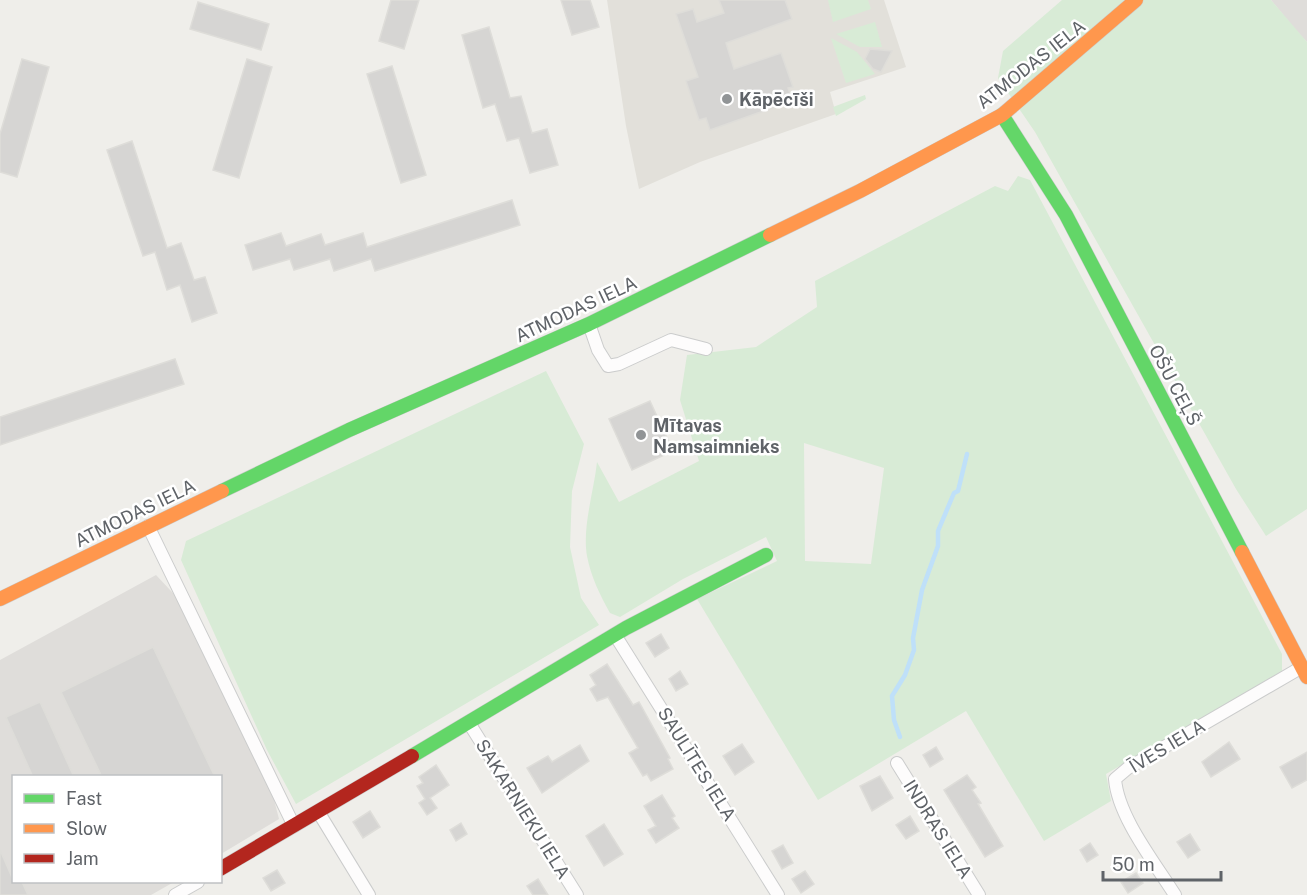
<svg xmlns="http://www.w3.org/2000/svg" width="1307" height="895" viewBox="0 0 1307 895" font-family="'Public Sans',sans-serif">
	<style>
		.industrial { fill: #dfddda }
		.education { fill: #e2e0da }
		.green { fill: #d8ebd6; fill-rule: evenodd }
		.lines { fill: none; stroke-linecap: round; stroke-linejoin: round }
		.stream { stroke: #bfe0f9; stroke-width: 4.5 }
		.building { fill: #d6d5d3; stroke: #deddd9; stroke-width: 1.5 }
		.street-casing { stroke: #cbcccc; stroke-width: 14 }
		.fast-casing { stroke: #cacacb; stroke-width: 15 }
		.slow-casing { stroke: #cacacb; stroke-width: 15 }
		.jam-casing { stroke: #cacacb; stroke-width: 15 }
		.street { stroke: #fdfcfc; stroke-width: 12 }
		.fast { stroke: #63d668; stroke-width: 14 }
		.slow { stroke: #ff974d; stroke-width: 14 }
		.jam { stroke: #b3261e; stroke-width: 14 }
		.poi-dot { fill: #919496; stroke: #fff; stroke-width: 2 }
		.labels { text-anchor: middle; dominant-baseline: central; stroke-width: 5; stroke-linejoin: round; paint-order: stroke }
		.street-label { font-size: 18px; fill: #5f6368; stroke: #fff }
		.poi-label { font-size: 18px; font-weight: bold; fill: #5f6368; stroke: #fff; text-anchor: start }
	</style>
	<rect width="100%" height="100%" fill="#efeeea"/>
	<g class="industrial">
		<path d="M1271,0H1307V42L1295,29Z"/>
		<path d="M156,575L187,608L272,792L279,819L221,854L220,776H14V882H174L151,895H0V660Z"/>
	</g>
	<path class="education" d="M607,0H884L906,67L830,92L836,114L700,162L639,189L626,126Z"/>
	<g class="green">
		<path d="M828,0H868L871,9L833,22Z"/>
		<path d="M1062,0H1271L1307,42V509L1266,536L1236,489L1035,132L998,78L1003,51Z"/>
		<path d="M875,22L882,47H860L836,34Z"/>
		<path d="M831,38L857,52L875,74L846,83Z"/>
		<path d="M865,95L866,99L836,116L833,107Z"/>
		<path d="M1018,176L1030,180L1282,654V671L1106,774L1111,801L1044,841L966,711L818,800L697,599L777,561L766,537L683,579L620,617L610,613C600,595 591,577 587,556C582,527 594,491 597,462L619,502L699,461L680,400L687,355L756,347L817,307L815,281L995,186L1008,191ZM804,443L884,468L871,564L805,561Z"/>
		<path d="M546,371L584,444L572,491L570,547L581,598L599,625L296,804L267,750L181,560L186,541Z"/>
	</g>
	<g class="lines">
		<path class="stream" d="M900,737L894,720L892,696L905,675L914,650L913,638L922,590L938,546V531L954,493L958,491L967,454"/>
	</g>
	<g class="building">
		<path d="M391,0H419L404,49L379,41Z"/>
		<path d="M561,0H590L599,27L572,35Z"/>
		<path d="M719,0H785L792,19L726,43L734,69L781,53L793,87L788,88L791,96L773,102L775,107L710,130L706,118L699,120L686,81L698,77L676,14L693,9L697,22L724,13Z"/>
		<path d="M198,2L269,24L261,50L190,29Z"/>
		<path d="M489,27L510,98L521,96L532,133L547,129L558,165L530,173L519,138L507,141L495,104L483,108L462,35Z"/>
		<path d="M870,49L892,51L881,72L873,69L865,59Z"/>
		<path d="M22,59L49,67L17,177L0,172V134Z"/>
		<path d="M247,59L272,67L239,178L213,170Z"/>
		<path d="M392,66L426,175L401,183L367,74Z"/>
		<path d="M132,141L167,248L181,243L194,280L205,277L217,313L192,322L180,285L167,290L155,252L143,256L107,150Z"/>
		<path d="M512,200L520,225L375,271L371,259L334,271L330,259L294,270L290,259L253,270L245,245L281,233L286,246L321,234L325,245L363,233L367,247Z"/>
		<path d="M175,359L184,384L0,445V417Z"/>
		<path d="M650,401L673,451L632,470L609,419Z"/>
		<path d="M661,634L669,648L655,657L646,643Z"/>
		<path d="M153,647L215,777H102L61,692Z"/>
		<path d="M607,664L633,705L639,702L670,758L668,759L673,769L651,781L647,774L643,776L629,753L638,748L608,697L597,701L590,689L596,685L590,675Z"/>
		<path d="M680,671L688,684L676,691L669,679Z"/>
		<path d="M40,702L74,777H33L6,717Z"/>
		<path d="M1229,742L1240,759L1211,777L1202,762Z"/>
		<path d="M742,744L754,762L735,775L723,756Z"/>
		<path d="M580,745L589,761L542,793L527,768L548,756L552,762Z"/>
		<path d="M936,747L943,759L930,767L923,755Z"/>
		<path d="M1307,752V780L1292,788L1280,767Z"/>
		<path d="M436,765L449,785L430,798L437,808L427,815L419,803L425,799L417,786L423,783L419,777Z"/>
		<path d="M967,775L976,787L972,790L981,803L978,804L1003,846L985,857L944,790Z"/>
		<path d="M880,776L893,798L872,811L860,786Z"/>
		<path d="M662,795L675,816L672,818L679,828L656,843L648,830L656,826L644,806Z"/>
		<path d="M370,811L380,827L363,838L353,822Z"/>
		<path d="M910,816L919,831L906,839L896,825Z"/>
		<path d="M461,823L467,834L456,841L450,830Z"/>
		<path d="M604,824L623,854L604,866L586,836Z"/>
		<path d="M1190,834L1200,850L1188,858L1177,842Z"/>
		<path d="M1090,843L1098,855L1087,862L1080,850Z"/>
		<path d="M783,845L793,863L782,869L772,851Z"/>
		<path d="M0,850L14,882H22L28,895H0Z"/>
		<path d="M277,870L285,883L271,891L263,878Z"/>
		<path d="M805,871L814,884L801,893L792,879Z"/>
		<path d="M1136,873L1143,883L1128,893L1121,882Z"/>
		<path d="M538,879L548,895H533L527,886Z"/>
	</g>
	<g class="lines">
		<g class="street-casing">
			<g id="street">
				<path d="M589,324L598,350L608,366L619,364L671,340L706,349"/>
				<path d="M148,526L294,826"/>
				<path d="M615,635L778,895"/>
				<path d="M469,723L577,895"/>
				<path d="M897,763L979,895"/>
				<path d="M319,813L369,895"/>
				<path d="M175,895L198,882"/>
				<path d="M1175,895C1155,863 1118,817 1115,779L1128,768L1302,667"/>
			</g>
		</g>
		<g class="fast-casing">
			<g id="fast">
				<path d="M1002,115L1066,215L1242,552"/>
				<path d="M222,491L349,430L589,324L770,235"/>
				<path d="M412,756L626,628L766,555"/>
			</g>
		</g>
		<g class="slow-casing">
			<g id="slow">
				<path d="M770,235L860,191L1002,115L1136,0"/>
				<path d="M1242,552L1307,677"/>
				<path d="M0,599L222,491"/>
			</g>
		</g>
		<g class="jam-casing">
			<path id="jam" d="M220,869L412,756"/>
		</g>
		<use href="#street" class="street"/>
		<use href="#fast" class="fast"/>
		<use href="#slow" class="slow"/>
		<use href="#jam" class="jam"/>
	</g>
	<g class="poi-dot">
		<circle cx="727" cy="99" r="6"/>
		<circle cx="641" cy="435" r="6"/>
	</g>
	<g class="labels">
		<g class="street-label">
			<text transform="translate(1031 64) rotate(-38)">ATMODAS IELA</text>
			<text transform="translate(576 309) rotate(-25)">ATMODAS IELA</text>
			<text transform="translate(1175 385) rotate(62)">OŠU CEĻŠ</text>
			<text transform="translate(135 513) rotate(-26)">ATMODAS IELA</text>
			<text transform="translate(1167 746) rotate(-31)">ĪVES IELA</text>
			<text transform="translate(697 764) rotate(58)">SAULĪTES IELA</text>
			<text transform="translate(523 809) rotate(58)">SAKARNIEKU IELA</text>
			<text transform="translate(938 829) rotate(58)">INDRAS IELA</text>
		</g>
		<g class="poi-label">
			<text x="739" y="99">Kāpēcīši</text>
			<text x="653" y="425">Mītavas<tspan x="653" dy="21">Namsaimnieks</tspan></text>
		</g>
	</g>
	<rect x="12" y="775" width="210" height="108" fill="#ffffff" stroke="#bfc1c3" stroke-width="1.5"/>
	<rect x="24" y="794" width="30" height="9" fill="#63d668" stroke="#bfc1c3" stroke-width="1.5"/>
	<text x="66" y="805" font-size="18" fill="#5f6368">Fast</text>
	<rect x="24" y="824" width="30" height="9" fill="#ff974d" stroke="#bfc1c3" stroke-width="1.5"/>
	<text x="66" y="835" font-size="18" fill="#5f6368">Slow</text>
	<rect x="24" y="854" width="30" height="9" fill="#b3261e" stroke="#bfc1c3" stroke-width="1.5"/>
	<text x="66" y="865" font-size="18" fill="#5f6368">Jam</text>
	<path d="M1103 871v9h118v-9" fill="none" stroke="#5f6368" stroke-width="3"/>
	<text x="1112" y="871" font-size="18" fill="#5f6368" stroke="#ffffff" stroke-width="4.5" paint-order="stroke">50 m</text>
</svg>
